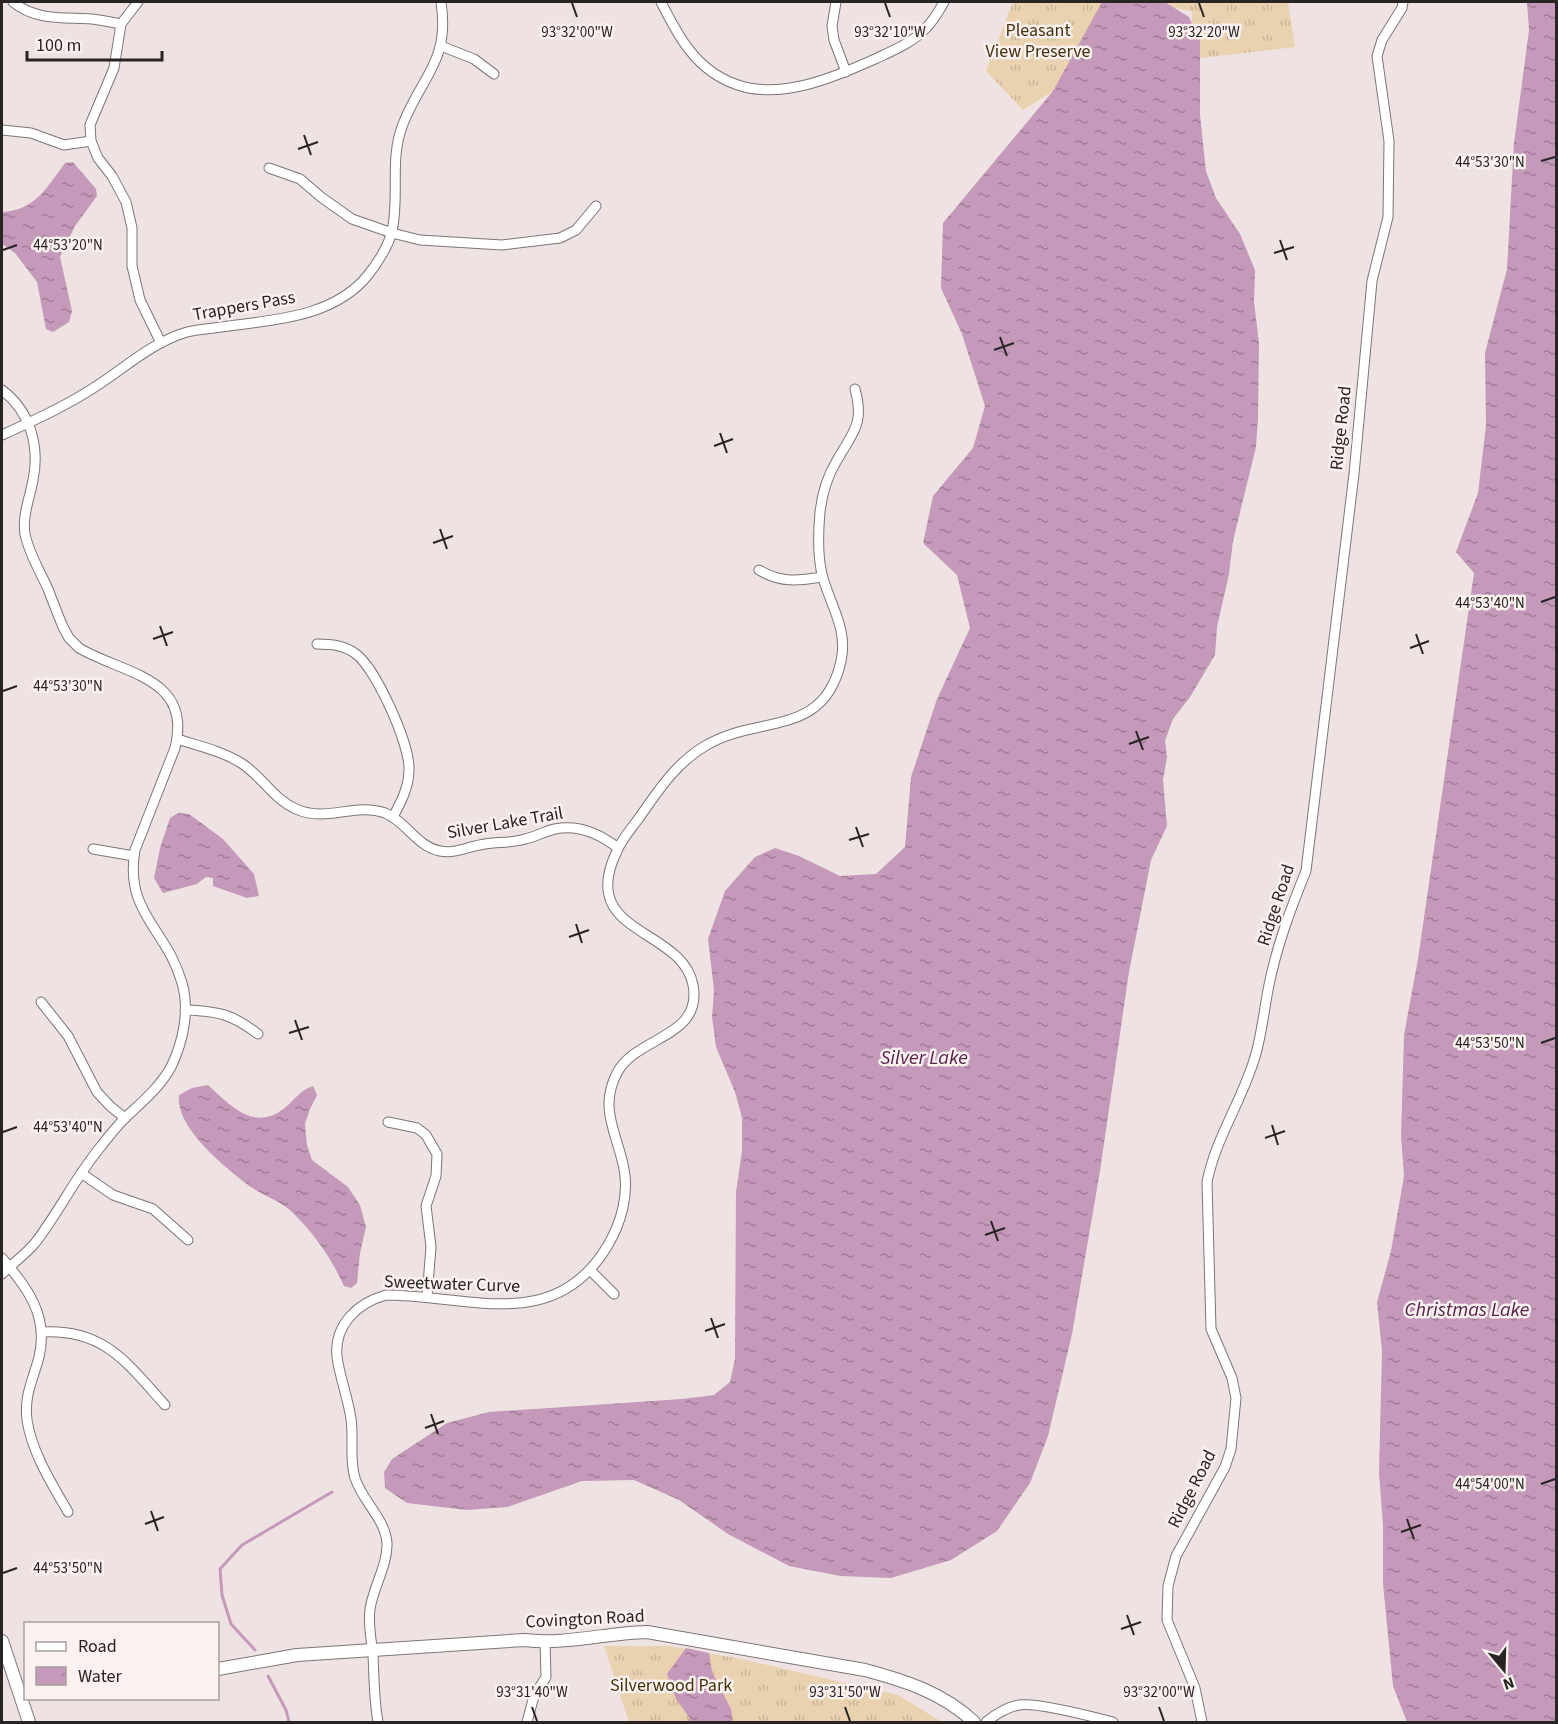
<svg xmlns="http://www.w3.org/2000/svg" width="1558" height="1724" viewBox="0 0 1558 1724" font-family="'Source Sans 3',sans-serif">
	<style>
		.grass { fill: url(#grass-tufts) }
		.water { fill: url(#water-ripples) }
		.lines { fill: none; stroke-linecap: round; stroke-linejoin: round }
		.stream { stroke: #c599b9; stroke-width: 3 }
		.minor-casing { stroke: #7e7574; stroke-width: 11 }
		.tertiary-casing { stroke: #7e7574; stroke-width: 14 }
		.minor { stroke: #fff; stroke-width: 9 }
		.tertiary { stroke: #fff; stroke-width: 12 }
		.ticks { fill: none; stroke: #272423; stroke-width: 2 }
		.labels { text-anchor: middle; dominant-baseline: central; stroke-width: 5; stroke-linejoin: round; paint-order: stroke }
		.park-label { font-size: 18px; fill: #46300d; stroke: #fbf1ef }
		.street-label { font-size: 18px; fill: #272423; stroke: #fbf1ef }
		.water-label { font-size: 20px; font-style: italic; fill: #56204a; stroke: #fbf1ef }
		.ticks-label { font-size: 15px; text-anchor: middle; fill: #272423; stroke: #fbf1ef; stroke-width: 5; stroke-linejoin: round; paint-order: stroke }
	</style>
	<defs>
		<pattern id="grass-tufts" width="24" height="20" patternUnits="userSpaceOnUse" patternTransform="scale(1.5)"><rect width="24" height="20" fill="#ead2b1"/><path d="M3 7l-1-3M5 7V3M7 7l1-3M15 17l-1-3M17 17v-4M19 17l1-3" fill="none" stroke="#c9b498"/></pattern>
		<pattern id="water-ripples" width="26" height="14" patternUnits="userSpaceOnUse" patternTransform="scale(1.5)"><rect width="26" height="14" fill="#c599b9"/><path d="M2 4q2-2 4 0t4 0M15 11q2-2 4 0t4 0" fill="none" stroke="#a07d96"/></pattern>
	</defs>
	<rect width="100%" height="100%" fill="#eee3e2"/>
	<g class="grass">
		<path d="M1013,2H1103L1053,91L1023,110L986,71Z"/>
		<path d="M1165,2H1288L1295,47L1200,58V40L1192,23V11L1175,8Z"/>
		<path d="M604,1646H669L741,1659L898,1695L942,1722H629Z"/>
	</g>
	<g class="water">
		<path d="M1102,2H1165L1189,17L1200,40V115L1206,171L1216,198L1240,234L1255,270L1254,302L1259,343L1258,418L1256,447L1233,541L1229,574L1217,627L1215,655L1190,697L1173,719L1165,741L1167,757L1163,780L1167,826L1151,860L1129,972L1100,1171L1072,1334L1048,1436L1030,1483L997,1531L951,1560L891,1578L840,1576L789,1566L728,1534L679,1500L634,1480L582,1481L507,1507L467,1510L407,1503L385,1488L384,1472L392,1459L447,1423L489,1412L682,1399L714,1395L730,1382L735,1359L736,1192L742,1151V1118L735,1092L716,1047L712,1017L714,990L708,939L725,891L755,857L775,848L799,856L840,876L876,874L905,847L911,777L937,699L970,628L957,575L923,543L933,496L973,448L985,406L962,334L941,288L943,223L1053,91Z"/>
		<path d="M1527,2H1556V1722H1407L1393,1686L1383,1584V1526L1379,1472L1382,1351L1377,1302L1391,1251L1404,1176L1401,1136L1404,1035L1418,959L1474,573L1456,552L1478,493L1486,425L1485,353L1507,269L1514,143L1529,30Z"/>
		<path d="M73,162L96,189L97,196L75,226L60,257L72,311L69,322L53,332L46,329L37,282L15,253L2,244V212C36,210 46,188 65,163Z"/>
		<path d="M178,813L189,814L223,839L254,874L259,896L247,898L213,886V878L206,877L197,884L163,893L154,878L160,848L170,818Z"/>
		<path d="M208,1085C233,1108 256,1133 287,1106C296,1098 301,1090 313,1086L317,1095L310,1109L305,1124L307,1145L312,1160L348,1187L360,1205L366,1227L360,1253L357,1283L351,1288L344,1286C332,1259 315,1235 294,1214C283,1202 264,1196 251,1187C227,1169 175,1128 179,1095L192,1088Z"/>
		<path d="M686,1648L709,1653L712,1672L731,1709L733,1722H689V1717L676,1699L667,1674Z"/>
	</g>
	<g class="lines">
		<g class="stream">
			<path d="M255,1650L231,1624L222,1595L220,1569L242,1545L332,1492"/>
			<path d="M268,1676L286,1710L289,1722"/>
		</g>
		<g class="minor-casing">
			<g id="minor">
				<path d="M13,2C36,21 64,17 92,19C101,20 111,22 121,24"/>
				<path d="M138,2L121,24L114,68L90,125L91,141L98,158L112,176L126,202L132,228V266L140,300L161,343"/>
				<path d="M661,2C678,36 696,70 735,84C780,101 835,77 875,59C892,51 914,42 926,28C934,20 939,11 944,2"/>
				<path d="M836,2L832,26L834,40L846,72"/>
				<path d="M441,46L474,59L494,74"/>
				<path d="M2,130L31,133L64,145L91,141"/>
				<path d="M269,168L300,179L321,197L352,219L392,233L420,240L502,245L560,238L576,230L596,206"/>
				<path d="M2,390C30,411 40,446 33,480C30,497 22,516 25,534C29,554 40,571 48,589C53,602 58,615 63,627L69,638L79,648C123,674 193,677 175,748L135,850C124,913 167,929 182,983C190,1011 183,1042 171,1067C160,1087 142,1102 125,1118C117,1126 109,1136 102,1145C76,1176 59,1212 35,1243C26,1254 12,1264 2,1274"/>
				<path d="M2,435C35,420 68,405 98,385C127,366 153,342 187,332C195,330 205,329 214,328C266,320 332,320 368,275C377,264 389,245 392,231C400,195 389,159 403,124C422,76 450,61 441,2"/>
				<path d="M759,570C781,583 798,581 822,577"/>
				<path d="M317,644C331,644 344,645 356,654C376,669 410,744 409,770C409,787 401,802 393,817"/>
				<path d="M177,739C199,746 222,751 241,763C262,776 273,799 296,809C327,823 355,802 385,813C407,822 416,846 440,851C456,854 469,846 485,844C498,842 512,843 525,839C535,837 545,831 555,829C579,824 600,834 618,848"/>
				<path d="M93,849L134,856"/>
				<path d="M41,1002L68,1036L97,1092L110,1106L125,1118"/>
				<path d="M185,1010C218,1011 232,1014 258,1034"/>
				<path d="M388,1122L417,1128L426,1135L437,1154L436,1176L426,1206L431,1247L427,1297"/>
				<path d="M81,1173L113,1195L153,1209L188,1240"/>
				<path d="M2,1258C27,1288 49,1315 39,1357C33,1380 24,1395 27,1420C32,1453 52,1484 68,1512"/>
				<path d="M590,1270L614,1294"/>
				<path d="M41,1332C104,1328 127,1363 165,1405"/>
				<path d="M378,1722C374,1700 374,1677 373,1654C371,1639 368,1624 370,1609C373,1588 388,1564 387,1543C385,1518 362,1501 355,1478C349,1459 354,1439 351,1419C348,1398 340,1378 337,1357C334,1325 357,1303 386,1295C468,1295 555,1335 608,1245C621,1223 629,1195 624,1169C618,1135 598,1109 617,1073C636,1036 703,1038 693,985C682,927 576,935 617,851C622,839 631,829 639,818C658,791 676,763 705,746C757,714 824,739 841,661C848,630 831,606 823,578C817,557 818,534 820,512C822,495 827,477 836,462C852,433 865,425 855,389"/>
				<path d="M527,1722L534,1696L546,1677L545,1642"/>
				<path d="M986,1722C996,1714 1007,1707 1019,1705C1037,1702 1094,1717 1113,1722"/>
				<path d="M1202,1722L1195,1688L1167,1620L1168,1586L1176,1556L1225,1467L1231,1449L1236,1398L1232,1378L1211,1329L1207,1182C1216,1137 1242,1101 1255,1057C1262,1034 1264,1009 1269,985C1277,945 1291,908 1306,871L1354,474L1372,281L1388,217L1389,141L1377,56L1382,40L1402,8L1403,2"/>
			</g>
		</g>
		<g class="tertiary-casing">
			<g id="tertiary">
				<path d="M2,1641L29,1722"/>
				<path d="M218,1669L297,1655L524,1640C565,1645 606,1633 647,1632L865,1670C906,1681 943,1693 974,1722"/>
			</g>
		</g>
		<use href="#minor" class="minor"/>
		<use href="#tertiary" class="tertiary"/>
	</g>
	<path class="ticks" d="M572,3L577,17M885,3L890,17M1199,3L1204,17M304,135L311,155M298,149L318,142M1541,161L1555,157M1280,240L1287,260M3,250L17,245M1274,253L1294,247M1000,337L1007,356M994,350L1014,343M720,433L727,453M714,446L733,439M440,529L447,549M433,543L453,536M1541,602L1555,597M160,626L167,646M1416,634L1423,654M153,639L173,632M1410,648L1429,641M3,691L17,686M1136,731L1143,750M1129,744L1149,737M856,827L863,847M849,840L869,834M576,924L582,943M569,937L589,930M295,1020L302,1040M289,1033L309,1027M1541,1043L1555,1038M1272,1125L1278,1145M3,1132L17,1127M1265,1138L1285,1131M991,1221L998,1241M985,1235L1005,1228M711,1318L718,1338M705,1331L725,1324M431,1414L438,1434M425,1428L444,1421M1541,1484L1555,1479M151,1511L158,1531M1407,1519L1414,1539M145,1524L164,1517M1401,1532L1421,1525M3,1573L17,1568M1127,1615L1134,1635M1121,1629L1141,1622M532,1707L537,1721M845,1707L850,1721M1159,1707L1164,1721"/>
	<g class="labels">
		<g class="park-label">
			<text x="1038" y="30">Pleasant<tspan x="1038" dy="21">View Preserve</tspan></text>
			<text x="671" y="1685">Silverwood Park</text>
		</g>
		<g class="street-label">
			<text transform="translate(244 306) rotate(-10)">Trappers Pass</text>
			<text transform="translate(1341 428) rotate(-84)">Ridge Road</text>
			<text transform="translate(505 823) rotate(-10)">Silver Lake Trail</text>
			<text transform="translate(1276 905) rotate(-72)">Ridge Road</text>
			<text transform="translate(452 1284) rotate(2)">Sweetwater Curve</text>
			<text transform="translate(1192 1489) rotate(-63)">Ridge Road</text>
			<text transform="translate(585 1619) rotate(-3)">Covington Road</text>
		</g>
		<g class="water-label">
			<text x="924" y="1058">Silver Lake</text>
			<text x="1467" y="1310">Christmas Lake</text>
		</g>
	</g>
	<g class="ticks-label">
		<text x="577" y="37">93°32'00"W</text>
		<text x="890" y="37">93°32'10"W</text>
		<text x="1204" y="37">93°32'20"W</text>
		<text x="1490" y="167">44°53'30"N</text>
		<text x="68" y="250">44°53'20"N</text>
		<text x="1490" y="608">44°53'40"N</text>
		<text x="68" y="691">44°53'30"N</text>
		<text x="1490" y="1048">44°53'50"N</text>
		<text x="68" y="1132">44°53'40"N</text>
		<text x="1490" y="1489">44°54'00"N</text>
		<text x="68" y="1573">44°53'50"N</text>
		<text x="532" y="1697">93°31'40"W</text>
		<text x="845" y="1697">93°31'50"W</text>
		<text x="1159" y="1697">93°32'00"W</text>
	</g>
	<rect width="1558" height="1724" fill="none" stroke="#272423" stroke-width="6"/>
	<rect x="24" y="1622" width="195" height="78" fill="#fbf1ef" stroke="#a69f9d" stroke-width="1.5"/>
	<rect x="36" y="1642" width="30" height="9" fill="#ffffff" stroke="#a69f9d" stroke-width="1.5"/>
	<text x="78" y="1652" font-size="18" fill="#272423">Road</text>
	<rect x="36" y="1667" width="30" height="18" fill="url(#water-ripples)" stroke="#a69f9d" stroke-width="1.5"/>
	<text x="78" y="1682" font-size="18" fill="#272423">Water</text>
	<g transform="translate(1504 1670) rotate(161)" stroke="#fbf1ef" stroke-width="4.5" paint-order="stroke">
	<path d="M0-4.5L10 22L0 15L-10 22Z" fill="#272423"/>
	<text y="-9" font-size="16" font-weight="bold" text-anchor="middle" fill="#272423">N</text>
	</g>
	<path d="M27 51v9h135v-9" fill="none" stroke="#272423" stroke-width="3"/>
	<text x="36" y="51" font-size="18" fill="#272423" stroke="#fbf1ef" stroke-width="4.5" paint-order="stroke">100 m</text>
</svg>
